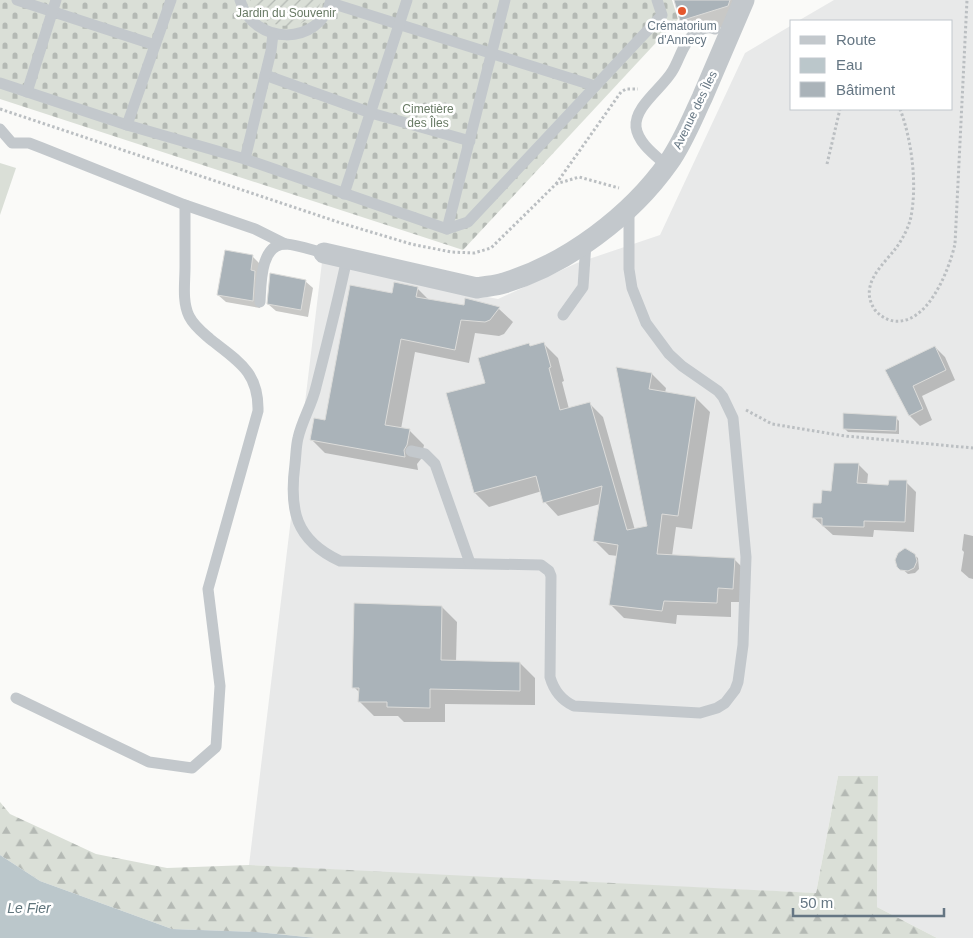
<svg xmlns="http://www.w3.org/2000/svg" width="973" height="938" viewBox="0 0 973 938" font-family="Arial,sans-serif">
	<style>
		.built { fill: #e8e9e9 }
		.green { fill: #dadfd7 }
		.forest { fill: url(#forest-firs) }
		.cemetery { fill: url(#cemetery-stones) }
		.garden { fill: url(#garden-furrows) }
		.water { fill: #bbc7cb }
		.shadow { fill: #0003 }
		.building { fill: #aab3b9; stroke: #dcdcda }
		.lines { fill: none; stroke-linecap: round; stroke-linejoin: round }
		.path { stroke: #bbbfc2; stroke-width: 3; stroke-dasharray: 2.5 2.5; stroke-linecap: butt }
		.lane { stroke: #c3c8cc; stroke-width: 11 }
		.street { stroke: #c3c8cc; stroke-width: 21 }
		.poi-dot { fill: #e4572e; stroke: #fff; stroke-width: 2 }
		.labels { text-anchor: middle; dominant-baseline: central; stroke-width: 5; stroke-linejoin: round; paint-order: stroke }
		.park-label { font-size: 12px; fill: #687a64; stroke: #fff }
		.poi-label { font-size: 12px; fill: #657683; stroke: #fff }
		.street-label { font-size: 12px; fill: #657683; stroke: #fff }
		.water-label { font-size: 14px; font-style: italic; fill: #60757c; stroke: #fff }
	</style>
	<defs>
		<pattern id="forest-firs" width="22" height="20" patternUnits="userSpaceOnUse" patternTransform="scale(1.25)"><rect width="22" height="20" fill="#dadfd7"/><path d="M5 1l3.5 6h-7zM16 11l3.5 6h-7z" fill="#b4b9b4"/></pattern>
		<pattern id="cemetery-stones" width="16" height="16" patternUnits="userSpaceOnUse" patternTransform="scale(1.25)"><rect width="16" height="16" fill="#dadfd7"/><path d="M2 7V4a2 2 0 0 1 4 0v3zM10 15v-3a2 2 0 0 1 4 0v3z" fill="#b4b9b4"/></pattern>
		<pattern id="garden-furrows" width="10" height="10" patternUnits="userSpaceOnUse" patternTransform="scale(1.25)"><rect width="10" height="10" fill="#dadfd7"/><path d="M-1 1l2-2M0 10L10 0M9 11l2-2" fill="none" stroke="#b4b9b4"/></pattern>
	</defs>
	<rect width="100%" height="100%" fill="#fafaf8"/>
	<path class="built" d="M834,0H973V938H937L877,907L878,776H838L816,893L504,879L249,865L323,254L455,291L498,299L577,263L660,235L745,53L792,25V109H952V21H798Z"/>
	<path class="green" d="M0,163L16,168L0,215Z"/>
	<path class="forest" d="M838,776H878L877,907L937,938H316L257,932L172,929L40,881L0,855V802L10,814L96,854L167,868L249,865L816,893Z"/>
	<path class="cemetery" d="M0,0H672L678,19L463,250L0,99Z"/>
	<path class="garden" d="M250,0H322C319,7 315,14 308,19C287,34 258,23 250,0Z"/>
	<path class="water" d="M0,855L40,881L172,929L257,932L316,938H0Z"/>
	<g class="shadow">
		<path d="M675,0H743L732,24L697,35L681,20Z"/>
		<path d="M226,252L253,257L260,264L262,280L260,308L226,302L218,295Z"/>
		<path d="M305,281L313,288L308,317L276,311L268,304Z"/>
		<path d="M417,288L429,300L465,307L466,300L499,309L513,322L504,334L499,336L475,333L469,363L415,352L401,429L410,431L424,445L421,459L417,464L418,470L325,453L311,439L326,421L393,294Z"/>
		<path d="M544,344L558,358L564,381L562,382L569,409L589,403L603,417L635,530L648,527L618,369L652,374L666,388L665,393L696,398L710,412L692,529L676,527L672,556L734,559L748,573L747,602H731V617L677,615L676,624L624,618L610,604L618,556L609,555L595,541L600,504L558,516L545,502L542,491L489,507L475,493L486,383L529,345L531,347Z"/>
		<path d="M935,347L945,357L955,380L922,396L932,420L920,426L910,416L887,370Z"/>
		<path d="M896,418L899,421V434L848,432L844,428Z"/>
		<path d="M858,464L868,474L867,485L889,486L906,482L916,492L914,532L874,530L873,537L833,535L813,517L822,504Z"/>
		<path d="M964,534L973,536V579L969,578L961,571L964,552L962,550Z"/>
		<path d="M914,555L918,558L919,569L915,573L908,574L899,566Z"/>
		<path d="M442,607L457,622L456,662L520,663L535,678V705L445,704V722H404L398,716H374L359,701L360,693L354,687Z"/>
	</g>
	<g class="building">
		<path d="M674,0H730L728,6L680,21Z"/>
		<path d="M225,250L253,255L251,270L255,271L253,301L217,295Z"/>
		<path d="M270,273L306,280L301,310L267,304Z"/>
		<path d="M394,282L418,287L416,297L464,305L465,298L500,307L490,320L485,322L461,320L455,350L401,339L385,425L410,429L407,445L404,450L405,457L310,440L314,418L325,420L350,285L392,293Z"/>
		<path d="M544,342L551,367L549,368L560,410L590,402L627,530L647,526L616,367L652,373L649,389L696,397L678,516L662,514L657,554L735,558L733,589L718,588L717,603L664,601L662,611L609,605L618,545L593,541L602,486L543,503L536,476L474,493L446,393L485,383L478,358L529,343L530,346Z"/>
		<path d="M935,346L946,370L913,386L923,409L909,416L885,370Z"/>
		<path d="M843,413L897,416L896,431L843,429Z"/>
		<path d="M834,463H859L857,483L888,485L889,480H907L905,522L864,521V527L822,526V518H812L813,503H821L822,490L831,491Z"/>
		<path d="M905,548L915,554L917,561L914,568L908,571L900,570L897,567L895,560L898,553Z"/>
		<path d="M354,603L442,606L441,660L520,662V691L430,689V708L387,707V702H358L359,688H352Z"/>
	</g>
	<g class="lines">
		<g class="path">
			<path d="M0,109L341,223L411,244L451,252L474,253L491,248L556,184L579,177L619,188"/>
			<path d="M900,109C912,140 918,188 910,221C907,230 902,240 896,248C883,265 858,285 875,310C880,316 887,320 894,321C928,325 949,270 955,244L967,0"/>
			<path d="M827,164L840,109"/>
			<path d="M556,184L621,92L626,89H638"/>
			<path d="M746,410L772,424L845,436L973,448"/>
		</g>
		<g class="lane">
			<path d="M17,0L155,45"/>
			<path d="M240,0C253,46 320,47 331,0"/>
			<path d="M331,3L595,86"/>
			<path d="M265,75L371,113L470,141"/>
			<path d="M0,83L127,125L245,159L447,229L468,222L662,15L657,0"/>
			<path d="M27,92L56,0"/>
			<path d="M127,125L171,0"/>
			<path d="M0,129L12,143H29L42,148L185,205L255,229L285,244"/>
			<path d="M245,159L271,51L273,34"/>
			<path d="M666,165C655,155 638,143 636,127C634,106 664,87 673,70C680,58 683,43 694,34C701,29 707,26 715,29"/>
			<path d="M344,194L407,0"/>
			<path d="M447,229L505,0"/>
			<path d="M347,258C338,301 327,344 316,387C312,405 302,420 298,438C296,446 296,455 295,464C289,510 295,540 340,561L541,565L549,571L551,576L550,677C554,691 561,700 574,706L700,713L717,708L725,703L735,690L738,682L743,645L746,557L733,418L723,397L718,391L682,366L669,354L646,323L632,288L629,269V207"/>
			<path d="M260,302C261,285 260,243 286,244C298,245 312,250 324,253"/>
			<path d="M563,315L583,287L586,243"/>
			<path d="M411,451L425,454L435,464L470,563"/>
			<path d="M16,698L149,762L192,768L216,747L220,686L208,589L258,411C259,372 238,361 210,339C202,332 194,326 189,316C182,301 185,283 185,267C185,246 185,226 185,205"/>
		</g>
		<path class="street" d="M324,253L477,288C486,286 495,286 504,283C567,264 631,216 669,162C683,142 692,119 702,98C716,65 730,33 744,0"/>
	</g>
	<circle class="poi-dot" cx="682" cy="11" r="5"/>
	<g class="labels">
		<g class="park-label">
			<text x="286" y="13">Jardin du Souvenir</text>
			<text x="428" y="109">Cimetière<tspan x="428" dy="14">des Îles</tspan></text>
		</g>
		<g class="poi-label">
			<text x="682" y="26">Crématorium<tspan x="682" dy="14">d'Annecy</tspan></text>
		</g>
		<g class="street-label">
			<text transform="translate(695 110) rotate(-64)">Avenue des Îles</text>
		</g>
		<g class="water-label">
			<text x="29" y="908">Le Fier</text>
		</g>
	</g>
	<rect x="790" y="20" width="162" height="90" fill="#ffffff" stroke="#c1c8cd"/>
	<rect x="800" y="36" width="25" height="8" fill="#c3c8cc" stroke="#c1c8cd"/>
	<text x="836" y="45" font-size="15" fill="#657683">Route</text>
	<rect x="800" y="58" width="25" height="15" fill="#bbc7cb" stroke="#c1c8cd"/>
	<text x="836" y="70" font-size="15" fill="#657683">Eau</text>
	<rect x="800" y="82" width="25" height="15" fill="#aab3b9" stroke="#c1c8cd"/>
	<text x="836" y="95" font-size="15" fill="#657683">Bâtiment</text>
	<path d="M793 908v8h151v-8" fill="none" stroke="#657683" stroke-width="2.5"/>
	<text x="800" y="908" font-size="15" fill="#657683" stroke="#ffffff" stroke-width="4" paint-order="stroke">50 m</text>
</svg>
